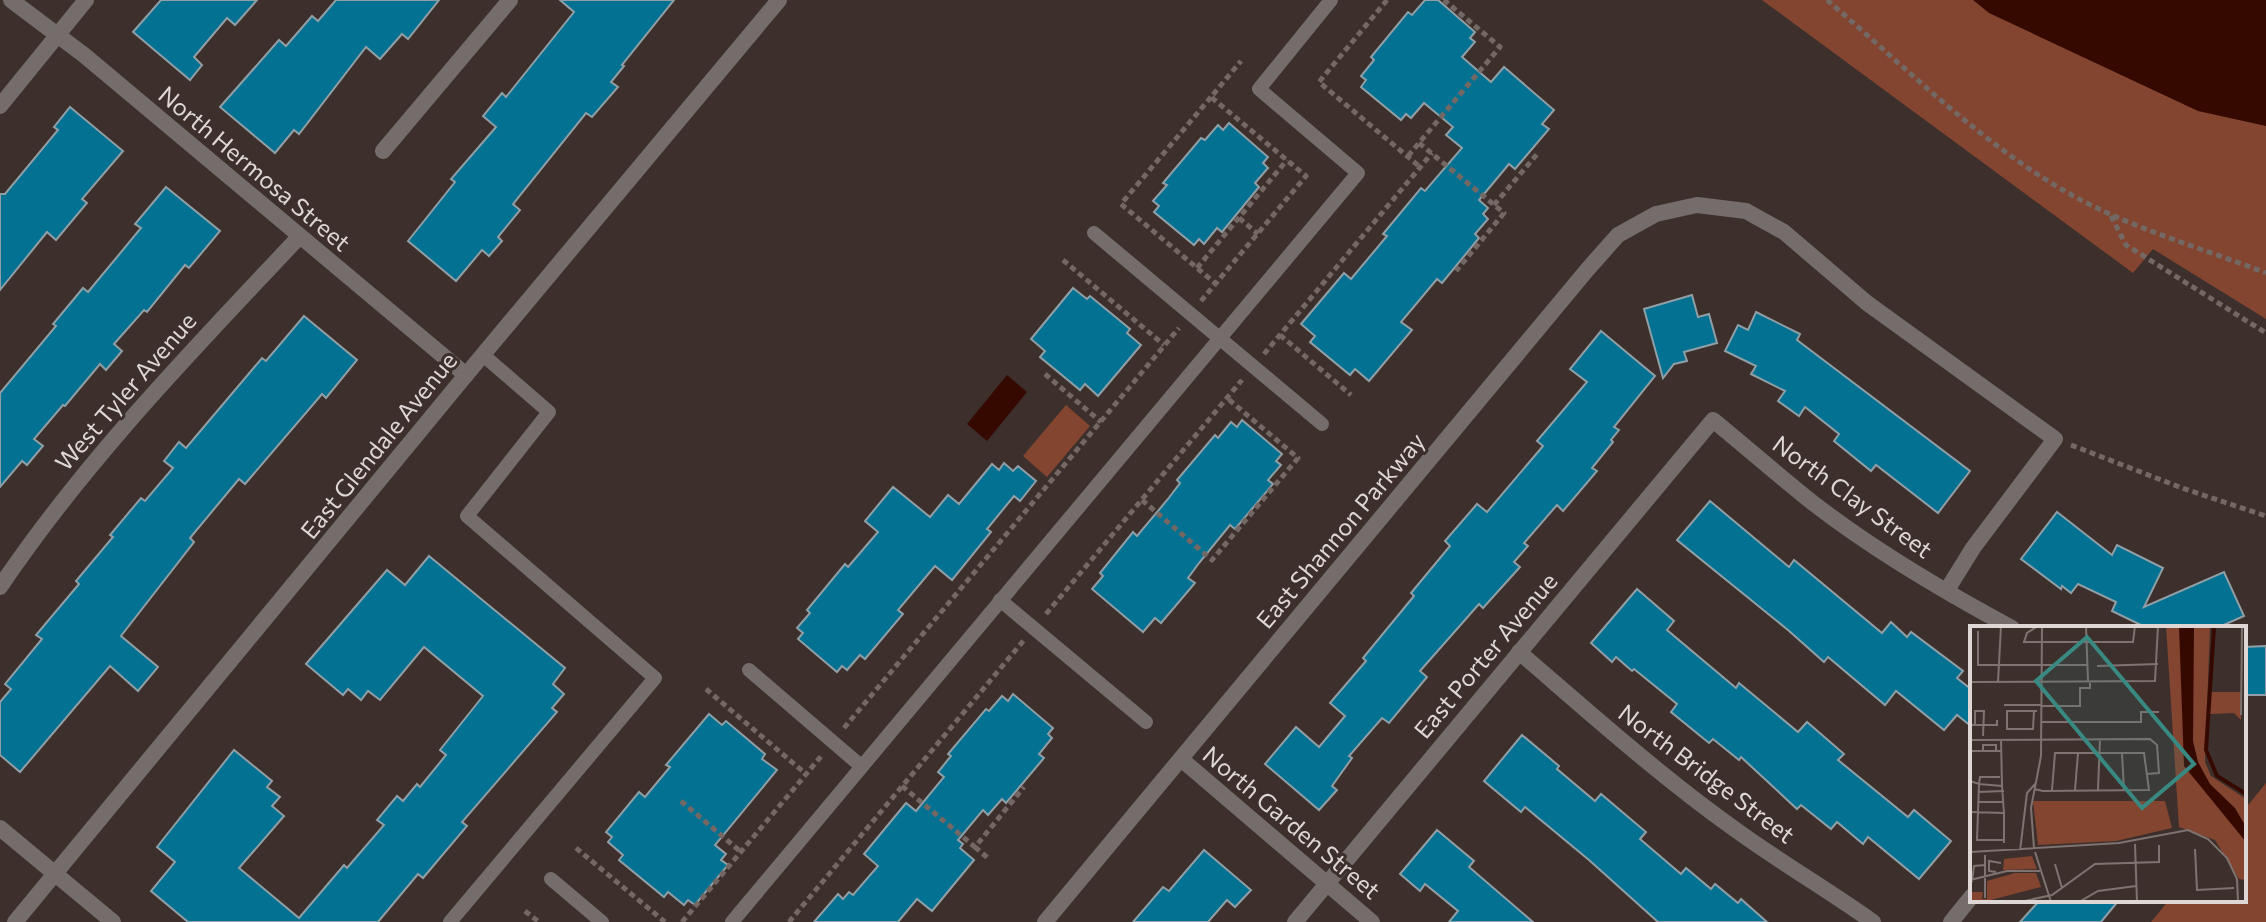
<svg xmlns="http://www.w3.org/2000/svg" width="2266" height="922" viewBox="0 0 2266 922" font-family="Commissioner,sans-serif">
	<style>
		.green { fill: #834530 }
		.water { fill: #350900 }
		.building { fill: #037192; stroke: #909fa6; stroke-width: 2 }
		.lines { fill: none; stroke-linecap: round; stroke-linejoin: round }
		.path { stroke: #746865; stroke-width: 5; stroke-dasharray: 6 4; stroke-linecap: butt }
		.service { stroke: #746d6b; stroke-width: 14 }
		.minor { stroke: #746d6b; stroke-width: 16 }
		.labels { text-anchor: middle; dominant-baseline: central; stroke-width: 6; stroke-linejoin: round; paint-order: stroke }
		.street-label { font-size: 24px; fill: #dfd7d5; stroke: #3d302c }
		.inset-river { fill: none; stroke: #350900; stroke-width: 4 }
		.inset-road { fill: none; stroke: #7e7370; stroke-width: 2 }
		.view { fill: #398983; fill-opacity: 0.15; stroke: #398983; stroke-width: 4 }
		.inset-edge { fill: none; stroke: #dfd7d5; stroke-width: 4 }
	</style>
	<rect width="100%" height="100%" fill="#3d302c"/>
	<g class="green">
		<path d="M1762,0H2266V319L2153,249L2133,273Z"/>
		<path d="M1066,405L1090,426L1047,477L1023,456Z"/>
		<path d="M2266,783V922H2151L2169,900H2244V810Z"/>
	</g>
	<g class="water">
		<path d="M1973,0H2266V126L2198,111L1989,13Z"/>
		<path d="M1007,375L1027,392L987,441L967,424Z"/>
	</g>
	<g class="building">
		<path d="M161,0H257L235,25L227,18L194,57L202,65L190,80L133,32Z"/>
		<path d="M336,0H439L408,39L402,34L380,59L366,47L299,134L294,130L275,153L220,107L279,40L286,46L312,16L318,21Z"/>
		<path d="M560,0H674L622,65L624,66L611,82L618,87L592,117L586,113L513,204L520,210L498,237L502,241L489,256L482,250L456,281L408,241L455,182L451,179L496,127L483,116L502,93L506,97L574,12Z"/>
		<path d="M1425,0H1438L1475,32L1470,38L1475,42L1462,57L1491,82L1504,67L1554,110L1542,124L1549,129L1515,169L1509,164L1479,200L1488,208L1483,214L1488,219L1475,234L1479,238L1442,283L1437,279L1401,322L1412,330L1369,381L1355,369L1350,375L1310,342L1315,336L1301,324L1344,273L1351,279L1387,236L1383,234L1421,188L1425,191L1462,148L1446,135L1453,127L1424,103L1411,118L1406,114L1401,120L1361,87L1366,80L1361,76L1374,60L1371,57L1408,12L1412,15Z"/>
		<path d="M70,107L123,151L82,199L87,203L56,240L47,232L0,290V194H5L58,130L54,127Z"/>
		<path d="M1229,123L1268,157L1263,163L1268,168L1255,183L1259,187L1222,232L1217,228L1204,244L1199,239L1194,245L1154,212L1159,206L1153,201L1167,185L1163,183L1201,138L1205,140L1218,125L1223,130Z"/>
		<path d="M166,187L220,231L189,268L185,265L147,312L144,310L114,344L122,351L106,370L100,364L65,406L63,405L34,439L43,446L27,465L22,461L0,487V393L56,326L53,324L83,288L88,292L141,228L135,224Z"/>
		<path d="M1073,288L1087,299L1090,296L1130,329L1127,333L1141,345L1098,396L1085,384L1080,390L1040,357L1045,351L1031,339Z"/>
		<path d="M1692,295L1698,317L1709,314L1717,343L1684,352L1687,361L1674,364L1663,378L1644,309Z"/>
		<path d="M1756,312L1800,334L1797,340L1970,471L1938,513L1876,465L1871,471L1834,441L1839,434L1805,407L1799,416L1778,401L1785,391L1751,374L1756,366L1725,351L1738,325L1748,330Z"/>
		<path d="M304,316L357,360L326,398L322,394L245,484L239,479L190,538L194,542L121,636L158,667L138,691L110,666L20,772L0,755V702L11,689L5,684L42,639L36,635L79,584L76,581L113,537L110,535L141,498L145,501L173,468L164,461L179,442L186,448L262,358L266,361Z"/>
		<path d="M1601,331L1655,376L1614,427L1619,430L1611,440L1613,442L1592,468L1597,471L1563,511L1557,505L1524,543L1528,546L1514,562L1520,567L1483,608L1479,604L1420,671L1427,677L1389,723L1382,718L1349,756L1352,758L1332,786L1337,790L1319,810L1265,764L1296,727L1319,747L1345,716L1330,703L1366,661L1363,658L1414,596L1411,593L1450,546L1445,541L1477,504L1487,512L1543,446L1537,441L1587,382L1570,369Z"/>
		<path d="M1242,420L1282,454L1276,461L1281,465L1268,480L1273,484L1235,529L1230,525L1199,563L1188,578L1195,583L1161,623L1155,618L1143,632L1092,589L1103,576L1100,573L1133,532L1137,536L1168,499L1180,483L1177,480L1215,435L1218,438L1231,422L1237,427Z"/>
		<path d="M1004,463L1013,471L1018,466L1036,481L1020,501L1014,496L987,529L991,532L952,580L935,566L898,610L903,614L865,659L860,655L847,670L842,666L837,672L798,639L803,633L797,628L810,613L807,610L845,564L848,567L878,532L865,521L893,487L930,517L948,495L959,504L992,464L999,470Z"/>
		<path d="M1710,501L1789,567L1794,560L1882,633L1891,622L1907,637L1911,632L1963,671L1957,678L1972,690V727L1957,715L1944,730L1896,691L1885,705L1828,657L1824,662L1788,630L1677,540Z"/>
		<path d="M2057,512L2112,555L2117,545L2163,568L2144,607L2224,572L2244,616L2217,628H2147L2112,611L2116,602L2078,584L2071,593L2062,586L2061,589L2021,559Z"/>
		<path d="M429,556L565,668L553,684L564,694L552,708L557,712L462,822L467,826L423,878L418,874L378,922H188L151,891L175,862L157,847L234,750L272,781L267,787L280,797L272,806L284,816L239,868L299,918L344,865L347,868L384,825L377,820L397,796L403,801L417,784L420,787L446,755L440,750L483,696L424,647L380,700L368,691L361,700L348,689L343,695L306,664L387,570L405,585Z"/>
		<path d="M1637,589L1674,621L1667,630L1736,688L1739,683L1798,732L1807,722L1844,754L1838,760L1908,817L1914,810L1951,841L1919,879L1868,837L1863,844L1837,822L1831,829L1801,805L1797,809L1741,757L1739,760L1713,739L1709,743L1671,712L1677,704L1634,669L1632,671L1616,657L1612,662L1591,643Z"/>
		<path d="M2266,646V695H2244V647Z"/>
		<path d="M1013,694L1053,728L1048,734L1052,738L1039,754L1044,758L1006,803L1002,799L988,815L983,810L958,840L963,844L960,848L974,860L932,911L917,899L898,922H814L838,894L843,899L849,892L853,895L878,866L864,854L906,803L916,811L944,777L938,772L951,756L948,754L986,709L989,711L1002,696L1008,701Z"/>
		<path d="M709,714L722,725L726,721L765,754L762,759L777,770L715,845L726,854L721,860L728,865L695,905L688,900L684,905L668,892L664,897L619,860L623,855L608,842L612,837L606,832L639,792L645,797L670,767L666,765Z"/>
		<path d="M1522,735L1559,766L1557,769L1595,801L1601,794L1646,832L1640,839L1681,874L1686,868L1711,889L1715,884L1738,903L1741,899L1767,922H1658L1589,860L1525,807L1521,812L1484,781Z"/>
		<path d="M1437,830L1474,861L1469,867L1533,922H1449L1458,911L1425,884L1420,891L1400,874Z"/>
		<path d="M1204,850L1251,890L1235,907L1227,900L1208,922H1133L1163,887L1169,891Z"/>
		<path d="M2040,900H2119L2101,922H2020Z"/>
	</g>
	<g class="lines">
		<g class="path">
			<path d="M1387,0L1319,82L1420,167"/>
			<path d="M1827,0C1902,64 1974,137 2058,187C2122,226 2197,246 2266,273"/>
			<path d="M1211,97L1121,204L1216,284"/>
			<path d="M1419,143L1504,213L1456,271"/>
			<path d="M1408,156L1500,47L1444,0"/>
			<path d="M1494,205L1538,153"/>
			<path d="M2111,216L2126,245L2266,333"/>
			<path d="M1239,218L1258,234"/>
			<path d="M1063,260L1164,345"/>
			<path d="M1197,268L1287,160"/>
			<path d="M1201,301L1306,176L1211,97L1241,61"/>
			<path d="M1280,335L1351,395"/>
			<path d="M1264,354L1432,153"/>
			<path d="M1045,374L1101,422"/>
			<path d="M2071,445L2182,488L2266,516"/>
			<path d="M1142,500L1212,560L1298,458L1227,398"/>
			<path d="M1046,614L1242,380"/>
			<path d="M706,689L806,774"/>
			<path d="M844,728L1179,328"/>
			<path d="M902,786L975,847L1024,787"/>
			<path d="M681,801L741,852"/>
			<path d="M975,847L989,859"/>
			<path d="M576,848L665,922"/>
			<path d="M525,911L539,922"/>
			<path d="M682,922L823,754"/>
			<path d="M789,922L1024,640"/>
		</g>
		<g class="service">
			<path d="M1094,233L1322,424"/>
			<path d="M1000,600L1146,722"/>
			<path d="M749,670L861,766"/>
			<path d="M551,879L602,922"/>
			<path d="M450,922L655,678L467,516L549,412L483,355"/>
			<path d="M732,922L1358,173L1259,89L1331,0"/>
		</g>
		<g class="minor">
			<path d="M11,0L84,55L466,375"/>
			<path d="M0,106L86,0"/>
			<path d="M383,151L510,0"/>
			<path d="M0,587C87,458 193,350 299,237"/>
			<path d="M1519,652C1590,713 1660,776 1736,830C1780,862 1828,890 1873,922"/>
			<path d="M1181,759L1372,922"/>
			<path d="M0,828L113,922"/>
			<path d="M15,922L466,375L779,0"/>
			<path d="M1045,922L1587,270L1618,235L1656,214L1697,205L1746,211L1784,232L1867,303L2055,439L1973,548L1947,590"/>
			<path d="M1295,922L1713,420C1746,447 1779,476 1813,503C1875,551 1943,591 2012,628"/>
			<path d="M1951,922L1972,896"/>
		</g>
	</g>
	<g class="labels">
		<g class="street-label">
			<text transform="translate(255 168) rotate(40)">North Hermosa Street</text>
			<text transform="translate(125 391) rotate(-49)">West Tyler Avenue</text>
			<text transform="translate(378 445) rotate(-51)">East Glendale Avenue</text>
			<text transform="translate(1853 496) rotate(36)">North Clay Street</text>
			<text transform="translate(1340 530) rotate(-50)">East Shannon Parkway</text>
			<text transform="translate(1485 655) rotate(-50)">East Porter Avenue</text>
			<text transform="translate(1707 773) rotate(37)">North Bridge Street</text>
			<text transform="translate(1292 822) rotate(40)">North Garden Street</text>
		</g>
	</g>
	<g transform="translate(1970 626)">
		<rect width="276" height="276" fill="#3d302c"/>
		<path d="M196,0H240L235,136L241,150L276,173V254L269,253L245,214L209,201ZM241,66H271V94L264,87L240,88ZM63,175H195L202,202L146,215L68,219ZM62,230L67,243L33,244L34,233ZM45,247H66L71,261L13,276H0V266H13L12,273H17V255Z" fill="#834530"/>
		<path d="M209,0H224L223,115L228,136L240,158L265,182L276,201V216L214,140Z" fill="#350900"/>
		<path class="inset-river" d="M244,1L236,124L247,150L276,168"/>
		<path class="inset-road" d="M68,0L57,7L54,16H163L165,0M116,0L118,55M8,5V39H118M127,40L188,38M0,56L185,55L188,0M28,56L31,0M34,79H71M71,80H110V62H120V55M64,85L63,103H37V85H67M271,89L272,2M71,96H171V86H189M0,99H27V94M5,99V85H14L13,110M0,114L180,113L187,119L189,147L176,148M31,114L32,160M0,125H31M13,125V119H26V125M152,127L154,164M0,155L9,158L10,151H30M64,163L73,165L179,164L174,127H85L82,164M105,164L108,127M128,164L130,113M8,166L34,165M8,176H34M0,186L34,187V217M34,214H7L9,158L32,160L34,187M165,218L167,276M64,222L61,182L71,130L72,0M225,223L227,264L264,262M50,225L57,167L66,157M0,226L149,217L218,204L238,213L257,232L267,253L268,276M65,226L81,276M15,229V272M85,238L92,262M26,246L19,245V235L31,237M0,254L37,245H70M2,256L4,240L15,239M50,276L82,269L125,238L189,236V219M109,276L128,265L166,260"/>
		<path class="view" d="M117,11L224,138L172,182L66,55Z"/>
		<rect width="276" height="276" class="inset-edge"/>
	</g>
</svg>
